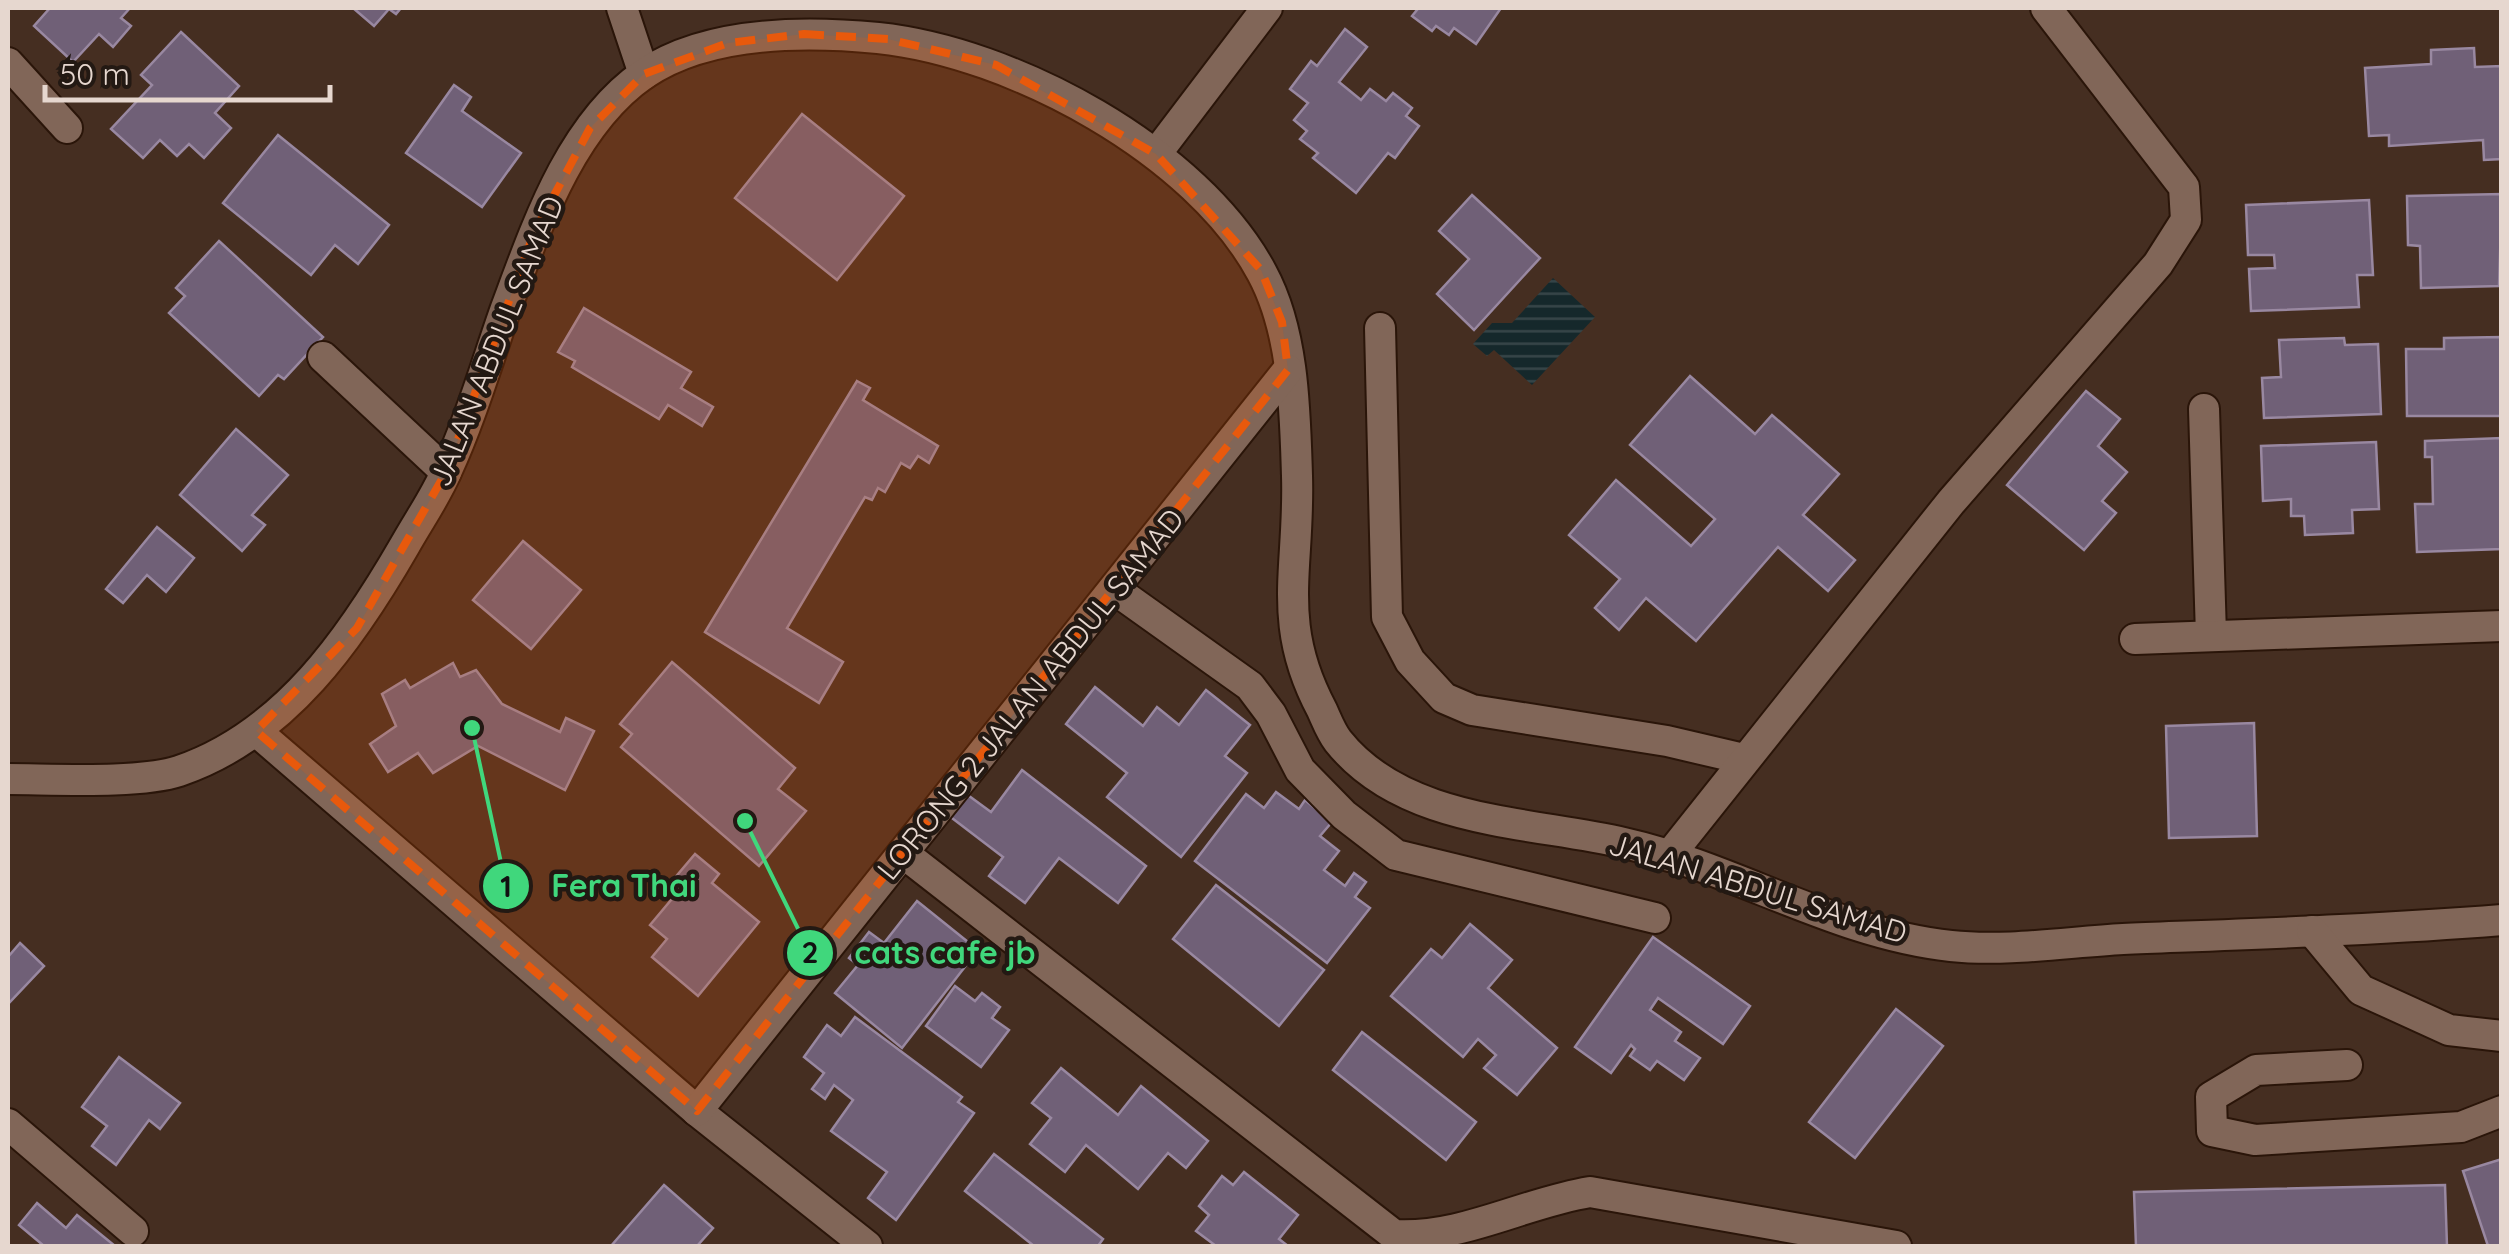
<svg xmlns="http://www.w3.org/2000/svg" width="2509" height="1254" viewBox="0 0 2509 1254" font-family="Quicksand,sans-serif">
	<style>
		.water { fill: url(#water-rules) }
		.building { fill: #706077; stroke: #9988a1; stroke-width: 2.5 }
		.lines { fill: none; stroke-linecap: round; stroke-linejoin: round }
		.minor-casing { stroke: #2a1509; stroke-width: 34 }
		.minor { stroke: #816658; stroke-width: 30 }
		.marked { fill: #e8590c; fill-opacity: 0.2; stroke: #e8590c; stroke-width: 8; stroke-dasharray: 20 12; stroke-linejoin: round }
		.labels { text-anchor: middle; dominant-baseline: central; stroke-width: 9; stroke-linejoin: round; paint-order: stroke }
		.street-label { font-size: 30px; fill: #e6d7cf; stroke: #231913 }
		.leader { fill: none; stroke: #40d77c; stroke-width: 4 }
		.callout-dot { fill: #40d77c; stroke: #231913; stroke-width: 4 }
		.mark-label { font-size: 30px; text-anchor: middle; font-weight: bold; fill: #111 }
		.callout-label { font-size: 32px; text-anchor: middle; font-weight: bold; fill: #40d77c; stroke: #231913; stroke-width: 9; stroke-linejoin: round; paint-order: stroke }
	</style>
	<defs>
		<pattern id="water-rules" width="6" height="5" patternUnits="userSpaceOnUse" patternTransform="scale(2.5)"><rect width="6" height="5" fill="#15282b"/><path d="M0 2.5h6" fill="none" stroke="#374649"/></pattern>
	</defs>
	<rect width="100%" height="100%" fill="#452e21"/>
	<path class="water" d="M1553,278L1595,317L1532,385L1494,350L1487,356L1473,344L1492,323H1512Z"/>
	<g class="building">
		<path d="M50,8H130L121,18L131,26L113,47L99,34L73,62L34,26Z"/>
		<path d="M353,8H401L396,14L389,9L374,26Z"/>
		<path d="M1413,8H1501L1476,44L1454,28L1449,35L1436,26L1432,31L1412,16L1417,10Z"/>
		<path d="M1345,29L1367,47L1339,82L1361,100L1370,89L1386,101L1393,93L1412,108L1406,116L1419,126L1395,158L1388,153L1356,193L1313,158L1318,153L1300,139L1307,131L1294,120L1308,103L1290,89L1311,61L1317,66Z"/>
		<path d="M181,32L239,86L215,113L231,128L204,158L189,144L177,156L160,140L143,158L111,129L152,85L141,75Z"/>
		<path d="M2474,48L2475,67L2502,66V159L2484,160L2483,140L2389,146V135L2369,136L2365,68L2431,64V50Z"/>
		<path d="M454,85L471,97L462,111L521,153L482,207L406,153Z"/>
		<path d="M802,114L904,196L837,280L735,198Z"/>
		<path d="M278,135L389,225L358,264L335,245L311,275L223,203Z"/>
		<path d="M2502,194L2499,286L2421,288L2420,246L2408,245L2407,196Z"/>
		<path d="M1472,195L1540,258L1474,330L1437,294L1469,259L1439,231Z"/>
		<path d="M2369,200L2373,275H2357L2359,307L2251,311L2249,269L2275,268L2274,255H2248L2246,205Z"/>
		<path d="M219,241L323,337L284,379L278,375L259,396L169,313L185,296L176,288Z"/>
		<path d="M584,308L691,372L681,388L713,407L702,426L668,405L659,419L572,367L575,361L558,352Z"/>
		<path d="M2502,337V416H2407L2406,349H2444V338Z"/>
		<path d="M2344,338L2345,345L2378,344L2381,414L2264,418L2262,378L2281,377L2279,340Z"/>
		<path d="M1690,376L1755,434L1772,415L1839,474L1803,515L1855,560L1828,591L1778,547L1696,641L1646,598L1619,630L1595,608L1620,579L1569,535L1616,480L1691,546L1715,519L1630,445Z"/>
		<path d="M857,381L870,388L863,400L938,446L929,463L918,456L910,468L901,463L885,492L878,488L872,500L865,497L787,628L843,662L819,703L705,632Z"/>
		<path d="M2086,391L2120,419L2098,446L2127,472L2102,501L2116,513L2084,550L2007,485Z"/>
		<path d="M236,429L288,475L252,515L265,525L242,551L180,495Z"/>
		<path d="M2502,438V549L2417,552L2415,504H2433L2432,457H2425V441Z"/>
		<path d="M2376,442L2379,509L2352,510L2353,533L2305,535L2304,516H2291V499L2263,501L2261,446Z"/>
		<path d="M157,527L194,558L166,592L147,575L123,603L106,589Z"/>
		<path d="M523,541L581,590L531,649L473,600Z"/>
		<path d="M672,662L795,768L778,789L806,811L759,866L621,747L632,734L620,724Z"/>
		<path d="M453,663L460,677L476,670L502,704L560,732L566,718L594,731L565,790L478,746L433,773L418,753L388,772L370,744L396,726L382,694L405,680L410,688Z"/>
		<path d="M1095,687L1143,726L1157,707L1179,725L1206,690L1250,725L1225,756L1247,773L1181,857L1107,797L1127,773L1066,724Z"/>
		<path d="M2254,723L2257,836L2169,838L2166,726Z"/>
		<path d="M1022,770L1146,866L1118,903L1059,858L1025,903L989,876L1003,857L948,815L965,793L991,812Z"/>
		<path d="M1276,792L1299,809L1305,800L1332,822L1320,836L1339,851L1324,870L1345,886L1354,873L1366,882L1355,897L1370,908L1327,963L1195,861L1246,794L1264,808Z"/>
		<path d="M695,854L719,874L712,883L759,922L698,996L652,957L667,939L650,925L676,894L668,886Z"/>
		<path d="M1216,885L1324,970L1279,1026L1173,939Z"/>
		<path d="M917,901L978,950L902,1048L835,993L858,965L849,958L869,932L884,943Z"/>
		<path d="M1470,924L1512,960L1488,988L1557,1048L1517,1095L1484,1068L1496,1055L1478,1039L1463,1057L1391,996L1431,949L1442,958Z"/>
		<path d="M1653,937L1750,1006L1723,1044L1658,998L1650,1010L1681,1032L1675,1041L1700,1058L1684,1080L1657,1061L1650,1070L1630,1056L1635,1049L1631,1045L1611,1073L1575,1047Z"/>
		<path d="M20,943L44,966L8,1004V957Z"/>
		<path d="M955,986L975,1001L982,993L1000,1007L992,1018L1009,1030L981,1067L926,1026Z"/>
		<path d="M1896,1009L1943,1046L1855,1158L1809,1122Z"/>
		<path d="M855,1017L962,1097L958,1102L974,1113L896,1220L868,1198L887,1172L831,1131L853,1100L834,1085L825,1099L812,1089L824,1073L804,1057L827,1025L841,1036Z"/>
		<path d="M1362,1032L1476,1122L1446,1160L1333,1070Z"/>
		<path d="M119,1057L180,1103L160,1129L149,1120L116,1165L92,1146L107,1126L82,1107Z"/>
		<path d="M1061,1068L1118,1115L1141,1086L1208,1141L1186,1168L1168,1153L1138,1189L1086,1145L1065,1172L1030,1144L1051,1118L1032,1103Z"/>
		<path d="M994,1154L1103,1239L1098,1246H1034L965,1191Z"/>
		<path d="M2502,1159V1246H2488L2463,1171Z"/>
		<path d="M1244,1172L1298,1215L1279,1239L1288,1246H1216L1196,1231L1209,1215L1199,1206L1222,1176L1233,1185Z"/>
		<path d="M664,1185L713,1228L697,1246H611Z"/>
		<path d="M2445,1185L2447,1246H2136L2134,1192Z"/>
		<path d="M37,1203L66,1228L77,1215L115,1246H44L19,1225Z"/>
	</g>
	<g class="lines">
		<g class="minor-casing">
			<g id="minor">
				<path d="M622,8L644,74"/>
				<path d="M8,63L67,128"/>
				<path d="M1156,154L1267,8"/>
				<path d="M1380,328L1387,617L1410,661L1444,698L1472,710L1667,741L1744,759"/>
				<path d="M323,357L446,472"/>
				<path d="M2204,409L2211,635"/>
				<path d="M1114,589L1250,686L1271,714L1300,770L1344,815L1396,855L1655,918"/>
				<path d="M2135,639L2502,626"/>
				<path d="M256,731L697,1111L867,1246"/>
				<path d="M8,779C52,779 140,784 179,771C285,735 352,637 405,545C419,520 436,496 447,470C471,418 487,362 506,308C536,228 570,125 644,74C707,31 805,31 878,38C1013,52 1197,151 1262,273C1294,332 1295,411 1297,476C1300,569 1275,622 1322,710C1327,721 1331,732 1338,741C1404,824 1529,821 1624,843C1735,868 1836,934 1951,946C2006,952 2068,942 2123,939C2249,934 2376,930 2502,920"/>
				<path d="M903,853L1394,1235C1462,1239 1523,1203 1590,1192L1896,1246"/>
				<path d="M1669,856L1951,502L2158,264L2186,220L2184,187L2046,8"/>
				<path d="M2312,931L2361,990L2449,1030L2502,1036"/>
				<path d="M2347,1065L2256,1070L2211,1097L2212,1131L2255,1140L2461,1127L2502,1111"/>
				<path d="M697,1111L1288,370"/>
				<path d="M8,1124L133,1231"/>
			</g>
		</g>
		<use href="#minor" class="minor"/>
	</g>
	<path class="marked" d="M804,34L888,39L996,65L1156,154L1261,270L1282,322L1288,370L697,1111L256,731L357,628L446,472L534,233L590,128L644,74L728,43Z"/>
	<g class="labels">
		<g class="street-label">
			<text transform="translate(496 341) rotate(-68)">JALAN ABDUL SAMAD</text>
			<text transform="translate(1030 694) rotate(-51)">LORONG 2 JALAN ABDUL SAMAD</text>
			<text transform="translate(1758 888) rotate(17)">JALAN ABDUL SAMAD</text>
		</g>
	</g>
	<path class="leader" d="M472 728L506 886M745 821L810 953"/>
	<g class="callout-dot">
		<circle cx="472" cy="728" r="10"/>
		<circle cx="745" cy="821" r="10"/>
		<circle cx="506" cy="886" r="25"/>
		<circle cx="810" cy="953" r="25"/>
	</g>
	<g class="mark-label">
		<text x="506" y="897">1</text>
		<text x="810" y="963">2</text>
	</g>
	<g class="callout-label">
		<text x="624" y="897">Fera Thai</text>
		<text x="945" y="964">cats cafe jb</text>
	</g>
	<rect width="2509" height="1254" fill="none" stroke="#e6d7cf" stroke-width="20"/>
	<path d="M45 85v15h285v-15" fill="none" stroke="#e6d7cf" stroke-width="5"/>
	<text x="60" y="85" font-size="30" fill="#e6d7cf" stroke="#231913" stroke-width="8" paint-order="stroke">50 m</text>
</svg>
